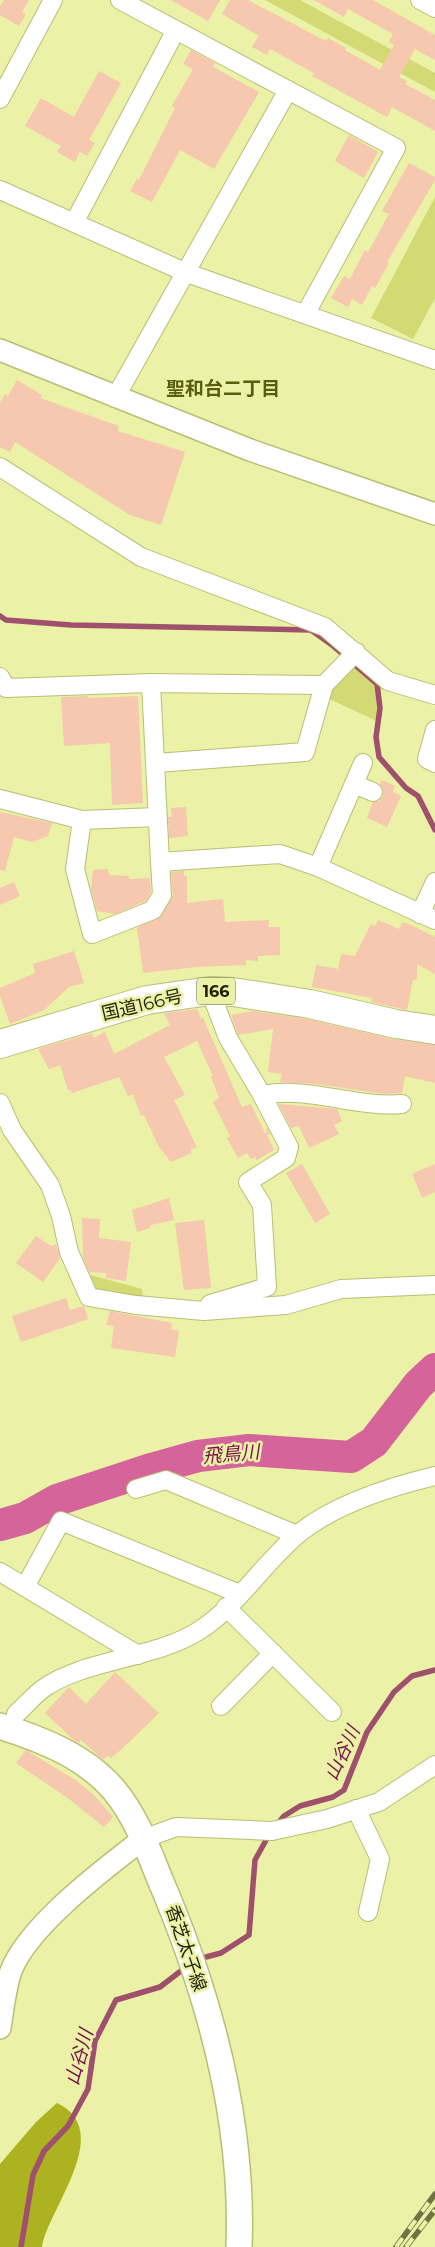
<svg xmlns="http://www.w3.org/2000/svg" width="435" height="2247" viewBox="0 0 435 2247" font-family="Montserrat,'Noto Sans JP',sans-serif">
	<style>
		.green { fill: #d3da74 }
		.forest { fill: #adb221 }
		.lines { fill: none; stroke-linecap: round; stroke-linejoin: round }
		.stream { stroke: #9e506c; stroke-width: 5.5 }
		.river { stroke: #d4649a; stroke-width: 32 }
		.building { fill: #f5c8af }
		.minor-casing { stroke: #b9be75; stroke-width: 20 }
		.tertiary-casing { stroke: #b9be75; stroke-width: 24 }
		.secondary-casing { stroke: #b9be75; stroke-width: 28 }
		.trunk-casing { stroke: #b9be75; stroke-width: 30 }
		.minor { stroke: #fff; stroke-width: 18 }
		.tertiary { stroke: #fff; stroke-width: 21 }
		.secondary { stroke: #fff; stroke-width: 25 }
		.trunk { stroke: #fff; stroke-width: 28 }
		.rail-casing { stroke: #707343; stroke-width: 5.5 }
		.rail { stroke: #ebf1a6; stroke-width: 4; stroke-dasharray: 11; stroke-linecap: butt }
		.labels { text-anchor: middle; dominant-baseline: central; stroke-width: 5; stroke-linejoin: round; paint-order: stroke }
		.shield { fill: #ebf1a6; stroke: #5c5f33; stroke-width: 1 }
		.shield-label { font-size: 16px; font-weight: bold; fill: #1f2002 }
		.street-label { font-size: 18px; fill: #1f2002; stroke: #ebf1a6 }
		.neighbourhood-label { font-size: 19px; font-weight: bold; fill: #5a5d0d; stroke: #ebf1a6 }
		.water-label { font-size: 19px; font-style: italic; fill: #79104c; stroke: #ebf1a6 }
	</style>
	<rect width="100%" height="100%" fill="#ebf1a6"/>
	<g class="green">
		<path d="M265,0H300L435,73V92Z"/>
		<path d="M435,197V298L413,339L371,318Z"/>
		<path d="M355,660L381,683V723L323,696Z"/>
		<path d="M87,1274L142,1289L143,1299L94,1290Z"/>
	</g>
	<path class="forest" d="M57,2103C116,2131 48,2209 42,2247H0V2164L36,2122Z"/>
	<g class="lines">
		<g class="stream">
			<path d="M0,616L6,620L71,625L311,630L332,645L377,684L380,708L376,737L379,757L406,788L418,796L435,830"/>
			<path d="M276,1826L284,1816L300,1806L333,1797L344,1790L367,1732L394,1692L412,1676L435,1670"/>
			<path d="M206,1957L221,1953L249,1935L255,1860L270,1833"/>
			<path d="M21,2247L33,2175L44,2151L68,2126L88,2089L95,2041L116,2000L160,1987L186,1967"/>
		</g>
		<path class="river" d="M0,1525L25,1518L57,1500L148,1470L198,1456L249,1450L351,1457L374,1442L418,1385L435,1369"/>
	</g>
	<g class="building">
		<path d="M4,0H29L22,12L26,14L19,26L0,15V6Z"/>
		<path d="M171,0H220L208,21Z"/>
		<path d="M230,0H248L326,41L328,38L346,48L345,50L380,70L394,45L389,42L393,34L348,9L344,17L314,0H373L435,35V60L415,49L399,77L407,81L405,84L435,100V131L392,107L387,117L312,76L314,73L270,49L267,55L252,47L259,36L222,14Z"/>
		<path d="M191,50L215,63L213,67L259,92L214,169L180,150L152,202L130,191L137,179L139,180L175,108L172,106L193,69L183,64Z"/>
		<path d="M99,71L121,83L89,140L95,143L87,156L80,152L75,162L57,152L61,146L25,126L41,98L74,117Z"/>
		<path d="M349,135L378,152L364,178L335,161Z"/>
		<path d="M409,163L435,177V180L387,262L389,263L375,288L372,286L362,305L352,299L348,307L331,298L344,276L350,279L365,250L368,252L389,214L382,211Z"/>
		<path d="M17,380L42,395L40,398L119,426L118,431L185,452L161,525L130,515L15,442L10,452L0,447V403L5,394L8,396Z"/>
		<path d="M88,696V698L138,696L143,803L112,805L110,743L64,746L61,697Z"/>
		<path d="M382,780L395,786L393,792L401,796L387,827L367,818L373,802L379,801L383,796V790L380,784Z"/>
		<path d="M186,807L188,836L169,838L168,817H172L171,808Z"/>
		<path d="M0,812L52,823L48,836L32,842L14,837L5,871L0,870Z"/>
		<path d="M108,869L109,875L129,876V879L150,878L151,892L146,901L115,914L97,911L91,889L93,870Z"/>
		<path d="M184,871V876H187V903L223,899L225,922L269,920L268,927H280V955L258,956V961L246,960V965L196,967L143,973L137,928L162,915L173,895L171,872Z"/>
		<path d="M14,882L20,896L0,905V888Z"/>
		<path d="M378,920L399,929L403,922L409,924L435,937V974L417,964V979L413,980L407,1010L371,1002L372,998L312,987L316,965L338,969L341,954L355,956L371,924L375,926Z"/>
		<path d="M74,951L84,983L69,987L44,1010L10,1024L0,996V988L35,973L33,964Z"/>
		<path d="M197,1009L201,1019L203,1018L242,1107L251,1104L266,1135L267,1127L270,1134L267,1135L274,1150L257,1160L255,1157L251,1159L247,1153L238,1158L227,1138L230,1136L213,1102L219,1098L211,1077L213,1076L197,1041L164,1057L185,1095L174,1100L197,1147L190,1150L192,1153L171,1162L159,1147L144,1115L141,1116L133,1094L128,1096L119,1077L72,1093L71,1090H68L60,1065L49,1069L38,1049L92,1033L94,1038L105,1032L114,1054L170,1025L164,1013Z"/>
		<path d="M253,1011L307,1019L393,1039L435,1045V1083L405,1076L402,1093L385,1094L316,1084L280,1082L282,1074L268,1072L273,1029L238,1035L231,1015Z"/>
		<path d="M279,1104L337,1109L342,1121L334,1125L339,1134L309,1148L299,1126L291,1128Z"/>
		<path d="M302,1164L330,1214L315,1223L286,1173Z"/>
		<path d="M435,1164V1192L422,1198L412,1174Z"/>
		<path d="M169,1198L174,1220L151,1225L150,1228L137,1232L132,1210Z"/>
		<path d="M82,1218L100,1219L99,1238L131,1242L126,1281L106,1278V1273L89,1272L83,1257Z"/>
		<path d="M204,1220L211,1288L184,1290L175,1223Z"/>
		<path d="M36,1236L51,1246L56,1244L60,1258L43,1282L16,1263Z"/>
		<path d="M66,1298L70,1310L84,1306L88,1319L21,1342L12,1316Z"/>
		<path d="M110,1311L172,1323L171,1329L179,1331L175,1357L111,1348L114,1326L106,1325Z"/>
		<path d="M115,1672L159,1713L123,1748L111,1758L108,1755L103,1760L81,1740L79,1743L75,1741L45,1713L69,1687L86,1704Z"/>
		<path d="M26,1750L77,1781L96,1797L113,1817L104,1827L69,1799L16,1763Z"/>
	</g>
	<g class="lines">
		<g class="minor-casing">
			<g id="minor">
				<path d="M120,0L396,148L306,313"/>
				<path d="M420,0L435,8"/>
				<path d="M0,99L53,0"/>
				<path d="M0,190L187,273L435,360"/>
				<path d="M75,221L176,30"/>
				<path d="M115,398L288,90"/>
				<path d="M0,467L141,557L325,627L388,681L435,695"/>
				<path d="M356,652L324,685L151,683L160,862L280,854L318,867L435,920"/>
				<path d="M0,677L6,688L151,683"/>
				<path d="M435,730L427,759L435,763"/>
				<path d="M156,763L305,752L324,685"/>
				<path d="M354,784L373,792"/>
				<path d="M0,799L82,820L157,817"/>
				<path d="M82,820L75,869L92,934L153,910L162,895L160,862"/>
				<path d="M318,867L363,763"/>
				<path d="M420,914L435,882"/>
				<path d="M210,991L228,1038L262,1095L289,1147L286,1158L248,1182L262,1205L267,1287L210,1304"/>
				<path d="M262,1095C309,1086 355,1108 402,1104"/>
				<path d="M0,1103L12,1130L50,1185L61,1216L69,1252L89,1297L136,1305L204,1311L286,1305L341,1289L435,1285"/>
				<path d="M136,1489L166,1480L297,1535"/>
				<path d="M0,1572L138,1655"/>
				<path d="M25,1587L61,1521L240,1594"/>
				<path d="M226,1607L332,1712"/>
				<path d="M221,1706L273,1653"/>
				<path d="M16,1714C25,1706 34,1695 44,1688C85,1659 156,1659 200,1630C237,1606 263,1564 297,1535C334,1504 389,1487 435,1476"/>
				<path d="M356,1809L380,1859L368,1912"/>
				<path d="M143,1839L176,1827L272,1831L327,1819L379,1802L435,1765"/>
			</g>
		</g>
		<g class="tertiary-casing">
			<g id="tertiary">
				<path d="M0,350L250,450L435,514"/>
				<path d="M0,2028C3,2010 5,1988 11,1971C28,1926 104,1869 143,1839"/>
			</g>
		</g>
		<g class="secondary-casing">
			<path id="secondary" d="M0,1726C41,1739 85,1756 114,1790C135,1815 147,1847 159,1877C209,1993 244,2120 239,2247"/>
		</g>
		<g class="trunk-casing">
			<path id="trunk" d="M0,1044L147,1000L210,991L233,992L310,1004L396,1024L435,1030"/>
		</g>
		<use href="#minor" class="minor"/>
		<use href="#tertiary" class="tertiary"/>
		<use href="#secondary" class="secondary"/>
		<use href="#trunk" class="trunk"/>
		<g class="rail-casing">
			<g id="rail">
				<path d="M396,2247L435,2194"/>
				<path d="M406,2247L435,2210"/>
			</g>
		</g>
		<use href="#rail" class="rail"/>
	</g>
	<g class="labels">
		<rect class="shield" x="197" y="977.5" width="38" height="27" rx="4"/>
		<g class="shield-label">
			<text x="216" y="991">166</text>
		</g>
		<g class="street-label">
			<text transform="translate(142 1005) rotate(-13)">国道166号</text>
			<text transform="translate(186 1948) rotate(71)">香芝太子線</text>
		</g>
		<g class="neighbourhood-label">
			<text x="223" y="388">聖和台二丁目</text>
		</g>
		<g class="water-label">
			<text transform="translate(231 1454) rotate(-5)">飛鳥川</text>
			<text transform="translate(342 1753) rotate(-65)">山谷川</text>
			<text transform="translate(79 2057) rotate(-74)">山谷川</text>
		</g>
	</g>
</svg>
